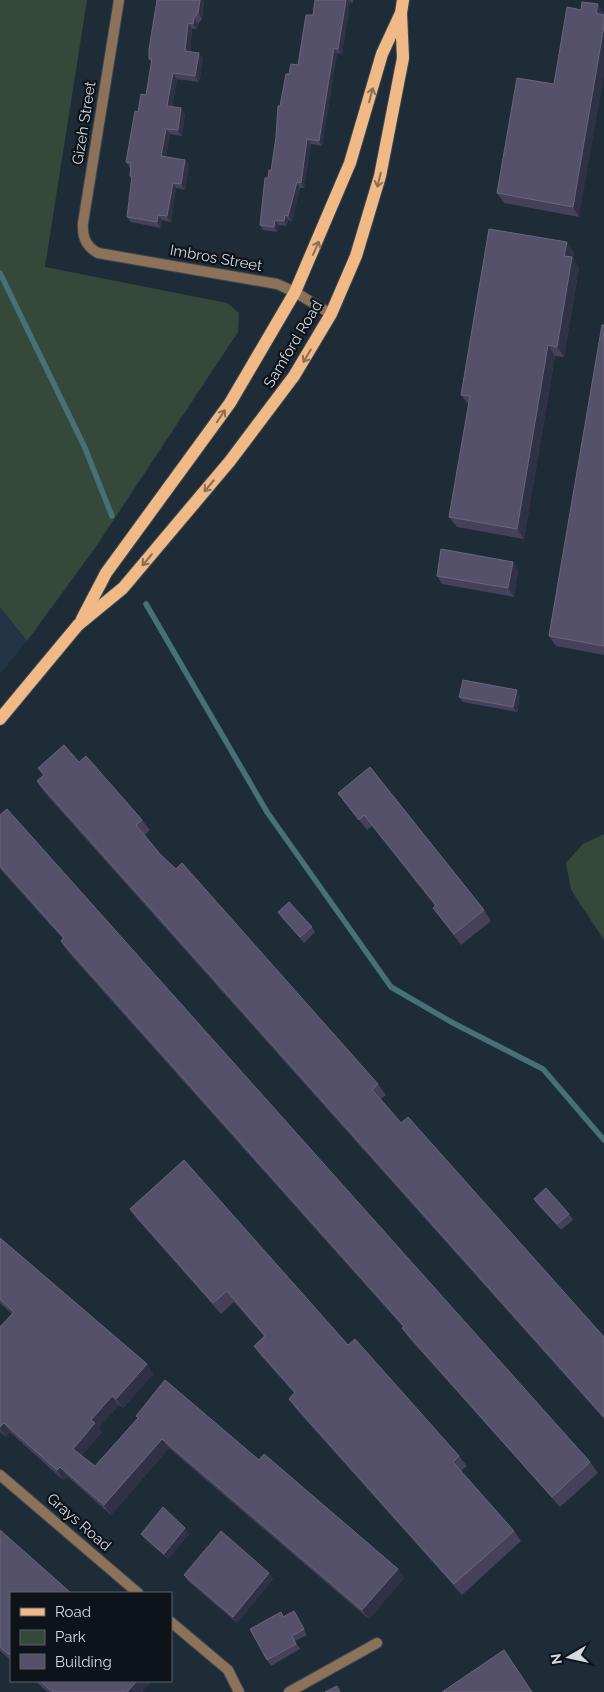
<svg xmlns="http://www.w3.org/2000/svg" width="604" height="1692" viewBox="0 0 604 1692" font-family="Raleway,sans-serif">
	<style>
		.built { fill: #223446 }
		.green { fill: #344939 }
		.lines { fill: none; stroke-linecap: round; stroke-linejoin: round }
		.stream { stroke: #457177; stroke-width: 5.5 }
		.minor-casing { stroke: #3b4853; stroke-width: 12 }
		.primary-casing { stroke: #3b4853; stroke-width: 14 }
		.minor { stroke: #8d725a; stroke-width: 10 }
		.primary { stroke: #f1b986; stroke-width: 12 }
		.wall { fill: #46405b }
		.shaded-wall { fill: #303147 }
		.building { fill: #55516a; stroke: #69667c }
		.oneway { stroke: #8b6e55 }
		.labels { text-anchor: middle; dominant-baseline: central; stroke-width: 4.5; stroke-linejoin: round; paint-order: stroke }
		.street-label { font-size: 15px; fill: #d1d9e2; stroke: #0e1319 }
	</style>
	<rect width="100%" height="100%" fill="#1e2c38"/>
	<path class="built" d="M0,607L27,641L0,674Z"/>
	<g class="green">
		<path d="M0,0H87L45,267L227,303L239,313L238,332L95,548L27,641L0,607Z"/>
		<path d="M604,834V940L571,890L566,863L583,844Z"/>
	</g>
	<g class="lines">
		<g class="stream">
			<path d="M0,273L85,448L112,516"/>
			<path d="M146,604L267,812L391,987L453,1023L543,1069L604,1140"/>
		</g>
		<g class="minor-casing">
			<g id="minor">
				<path d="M119,0L83,223C82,236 85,246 98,253L277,284L295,292L331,314"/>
				<path d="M0,1475L138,1593"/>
				<path d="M171,1622L228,1670L239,1692"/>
				<path d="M289,1692L377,1643"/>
			</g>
		</g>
		<g class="primary-casing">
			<g id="primary">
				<path d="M82,619L106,573L230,403L295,292L350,163L382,54L400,15"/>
				<path d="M0,719L78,625L123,588L230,461L294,376L331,314L356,256L380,176L403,58L401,13L403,0"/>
			</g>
		</g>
		<use href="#minor" class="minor"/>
		<use href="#primary" class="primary"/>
	</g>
	<g class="wall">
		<path d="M204,0L202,19L198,24L197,29H192L190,52L199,53L203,59L199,82L177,79L172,107L185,114L182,136L170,134L166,157L185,160L189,165L185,190L176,188L171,222L162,220L161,228L131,222L127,217L132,179L130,176L131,168H130L126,162L138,112L146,95L151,62L149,59Z"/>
		<path d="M315,0H353V3L350,2L342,54L337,53L322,146L311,144L304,188H300L292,221L288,220L287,226L279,225L277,232L263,230L260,225L268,178L271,171L276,137L280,106L289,74L298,65L313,15Z"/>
		<path d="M554,84L579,217L504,203L497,193Z"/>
		<path d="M567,242L574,253L573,258L579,268L564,357L555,356L524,539L457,527L449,517L469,405L461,395Z"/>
		<path d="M604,325V655L556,646L549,636Z"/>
		<path d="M518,570L514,597L442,584L437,576Z"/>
		<path d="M520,695L517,712L463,702L459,697Z"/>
		<path d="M79,762L142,820L150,830L145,835L160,854L378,1084L386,1095L381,1099L401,1123L604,1337V1419L44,792L37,781L44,775L38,768Z"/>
		<path d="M338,793L484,910L491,921L461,945L433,908L435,906L372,826L367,830Z"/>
		<path d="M0,815L590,1462L598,1473L560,1507L409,1338L402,1328L403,1327L68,952L61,941L63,939L0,869Z"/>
		<path d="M278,912L312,927L315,932L304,943L282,918Z"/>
		<path d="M534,1199L569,1214L573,1220L561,1230L538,1205Z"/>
		<path d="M130,1209L348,1345L459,1456L467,1466L461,1471L514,1531L521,1541L462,1595L296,1409L289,1399L294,1393L261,1356L254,1346L264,1336L234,1302L221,1314L137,1219Z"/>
		<path d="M0,1238L147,1364L153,1374L123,1408L119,1405L98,1428L102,1432L81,1456L95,1466L138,1419L136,1416L259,1460L398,1569L404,1578L369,1619L169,1448L111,1515L67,1476L63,1480L10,1432L6,1437L0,1432V1327L12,1314L0,1303Z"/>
		<path d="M185,1528L189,1534L168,1559L145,1539L141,1534Z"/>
		<path d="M0,1530L11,1593V1660L0,1651Z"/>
		<path d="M269,1573L273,1579L237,1623L188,1581L184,1575Z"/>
		<path d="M281,1612L284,1617H297L307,1635L295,1641L300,1649L271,1666L267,1660Z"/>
		<path d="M35,1681H152L142,1692H48Z"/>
	</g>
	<g class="shaded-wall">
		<path d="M200,0H204L202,19L198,13Z"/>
		<path d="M346,0H348L350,2L342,54L338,49Z"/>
		<path d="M598,4L604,13V20L596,13Z"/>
		<path d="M194,18L198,24L197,29L193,24Z"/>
		<path d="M188,23L192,29L189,56L185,51Z"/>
		<path d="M604,26V76L579,217L573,207Z"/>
		<path d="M334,48L337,53L322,146L319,141Z"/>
		<path d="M199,53L203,59L199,82L195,76Z"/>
		<path d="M173,73L177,79L171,111L167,106Z"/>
		<path d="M181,108L185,114L182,136L178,130Z"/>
		<path d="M166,129L170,134L165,162L161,156Z"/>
		<path d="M307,139L311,144L304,188L301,183Z"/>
		<path d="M185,160L189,165L185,190L181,184Z"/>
		<path d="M297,182L300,188L292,221L288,216Z"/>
		<path d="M173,183L176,188L171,222L167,216Z"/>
		<path d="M158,215L162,220L161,228L157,222Z"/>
		<path d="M285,215L288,220L287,226L284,221Z"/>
		<path d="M275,220L279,225L277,232L274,227Z"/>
		<path d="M567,242L574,253L573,258L579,268L564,357L557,347L564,256Z"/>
		<path d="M548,345L555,356L524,539L517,529Z"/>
		<path d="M513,562L518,570L514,597L508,588Z"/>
		<path d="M517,690L520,695L517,712L513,707Z"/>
		<path d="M147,1364L153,1374L123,1408L116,1399Z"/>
		<path d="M112,1396L119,1405L98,1428L102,1432L79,1458L73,1449L91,1420Z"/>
		<path d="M4,1423L10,1432L6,1437L0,1428V1427Z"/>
		<path d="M162,1439L169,1448L111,1515L104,1505Z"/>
		<path d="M60,1467L67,1476L63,1480L57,1470Z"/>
		<path d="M185,1528L189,1534L168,1559L164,1554Z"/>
		<path d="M398,1569L404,1578L369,1619L362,1610Z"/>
		<path d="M269,1573L273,1579L237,1623L233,1617Z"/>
		<path d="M137,1681H152L142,1692H127Z"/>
	</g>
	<g class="building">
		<path d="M157,0H200L198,13L194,18L193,24L188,23L185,51L199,53L195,76L173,73L167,106L181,108L178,130L166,129L161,156L185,160L181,184L173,183L167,216L158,215L157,222L127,217L132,176H130L131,163L126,162L135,111L138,112L141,94L146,95L152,59H149V49Z"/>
		<path d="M315,0H346L338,49L334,48L319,141L307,139L301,183L297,182L288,216L285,215L284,221L275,220L274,227L260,225L265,178H268L269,170L271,171L276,137L278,106H280L286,74H289L291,64L298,65L306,15H313Z"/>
		<path d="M582,2L598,4L596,13L604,15V26L573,207L497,193L517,78L554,84L567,7L581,10Z"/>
		<path d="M489,229L567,242L564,256L572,257L557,347L548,345L517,529L449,517L470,396L461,395Z"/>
		<path d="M602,325H604V646L549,636Z"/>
		<path d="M441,549L513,562L508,588L437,576Z"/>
		<path d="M463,680L517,690L513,707L459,697Z"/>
		<path d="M64,745L79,762L86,756L142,820L136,825L160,854L176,869L182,863L378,1084L372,1090L390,1110L401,1123L408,1117L604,1337V1417L37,781L44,775L38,768Z"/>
		<path d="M370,767L484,910L454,934L433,908L436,905L364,815L359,820L338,793Z"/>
		<path d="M7,809L590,1462L552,1497L402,1328L404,1326L61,941L64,938L0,866V815Z"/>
		<path d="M289,902L312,927L300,937L278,912Z"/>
		<path d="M184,1160L348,1345L355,1339L459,1456L453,1462L514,1531L454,1584L289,1399L295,1392L254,1346L265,1336L227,1291L213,1303L130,1209Z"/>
		<path d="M546,1188L569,1214L557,1224L534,1199Z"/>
		<path d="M0,1238L147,1364L116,1399L112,1396L91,1420L95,1423L73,1449L95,1466L138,1418L136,1416L165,1380L259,1460L264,1454L398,1569L362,1610L162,1439L104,1505L60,1467L57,1470L4,1423L0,1427V1327L14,1312L0,1299Z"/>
		<path d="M163,1507L185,1528L164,1554L141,1534Z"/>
		<path d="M0,1530L71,1593H11V1656L0,1647Z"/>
		<path d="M221,1531L269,1573L233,1617L184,1575Z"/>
		<path d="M294,1611L304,1629L292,1636L296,1644L267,1660L250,1629L281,1612L283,1617Z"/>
		<path d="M504,1650L532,1692H442Z"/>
		<path d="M40,1681H137L127,1692H53Z"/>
		<path d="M337,1686L340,1692H325Z"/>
	</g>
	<defs><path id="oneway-shaft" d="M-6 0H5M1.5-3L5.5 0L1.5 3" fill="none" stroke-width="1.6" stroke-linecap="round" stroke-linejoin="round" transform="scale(1.25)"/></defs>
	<g class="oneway">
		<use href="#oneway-shaft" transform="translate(371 95) rotate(-75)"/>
		<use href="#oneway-shaft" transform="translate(379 180) rotate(104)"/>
		<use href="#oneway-shaft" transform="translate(316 248) rotate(-66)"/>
		<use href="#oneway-shaft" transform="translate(307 356) rotate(121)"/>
		<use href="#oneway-shaft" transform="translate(221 416) rotate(-56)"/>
		<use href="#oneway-shaft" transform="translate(209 486) rotate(130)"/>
		<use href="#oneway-shaft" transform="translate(147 560) rotate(130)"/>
	</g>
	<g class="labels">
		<g class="street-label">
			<text transform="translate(84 123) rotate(-81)">Gizeh Street</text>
			<text transform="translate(216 258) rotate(10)">Imbros Street</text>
			<text transform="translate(293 344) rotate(-59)">Samford Road</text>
			<text transform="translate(79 1522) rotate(41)">Grays Road</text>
		</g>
	</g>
	<rect x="10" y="1592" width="162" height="90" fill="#0e1319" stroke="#5c6269"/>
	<rect x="20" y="1608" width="25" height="8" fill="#f1b986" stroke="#5c6269"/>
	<text x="55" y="1617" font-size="15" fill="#d1d9e2">Road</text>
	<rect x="20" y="1630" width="25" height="15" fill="#344939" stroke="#5c6269"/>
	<text x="55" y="1642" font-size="15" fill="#d1d9e2">Park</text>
	<rect x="20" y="1654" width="25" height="15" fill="#55516a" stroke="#5c6269"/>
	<text x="55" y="1667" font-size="15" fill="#d1d9e2">Building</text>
	<g transform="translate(569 1657) rotate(261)" stroke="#0e1319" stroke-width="4" paint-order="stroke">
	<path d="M0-4L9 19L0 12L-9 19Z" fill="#d1d9e2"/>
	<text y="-8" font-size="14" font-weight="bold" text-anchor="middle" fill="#d1d9e2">N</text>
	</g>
</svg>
